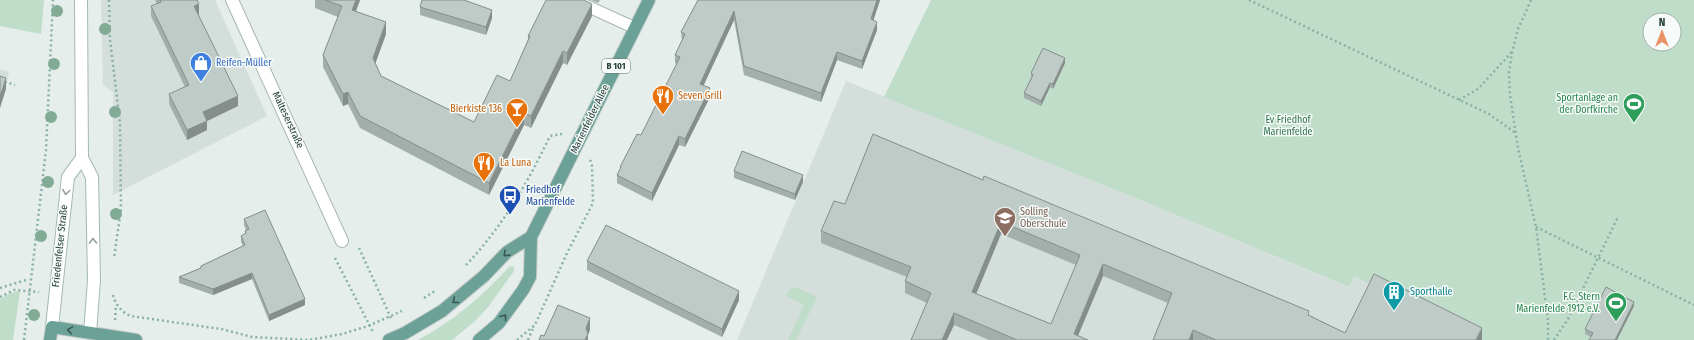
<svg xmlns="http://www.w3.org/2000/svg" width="1694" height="340" viewBox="0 0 1694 340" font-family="'Fira Sans Condensed',sans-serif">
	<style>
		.built { fill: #d4deda }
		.green { fill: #c0ddca; fill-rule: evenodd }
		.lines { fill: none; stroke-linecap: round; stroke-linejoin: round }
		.lane-casing { stroke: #a8b6b2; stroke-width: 13 }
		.street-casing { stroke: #a8b6b2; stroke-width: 14 }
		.secondary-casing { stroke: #a4b9b3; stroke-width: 14 }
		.primary-casing { stroke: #c2c9c8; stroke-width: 14 }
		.path { stroke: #88b0a6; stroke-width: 2.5; stroke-dasharray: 2 3; stroke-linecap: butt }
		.lane { stroke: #fff; stroke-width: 11 }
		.street { stroke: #fff; stroke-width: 12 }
		.secondary { stroke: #fff; stroke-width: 12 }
		.primary { stroke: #6ca197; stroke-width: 12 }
		.tree { fill: #82ab96 }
		.wall { fill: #a3afab; fill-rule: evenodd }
		.shaded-wall { fill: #858e8b }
		.building { fill: #becbc7; stroke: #858e8b; fill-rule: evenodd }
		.oneway { stroke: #929f9c }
		.oneway2 { stroke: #375851 }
		.labels { text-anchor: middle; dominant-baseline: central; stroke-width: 3; stroke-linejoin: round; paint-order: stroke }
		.shield { fill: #f6faf8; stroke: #647773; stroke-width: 1 }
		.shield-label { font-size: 9px; font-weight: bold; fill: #253f3a }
		.shop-label { font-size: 10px; fill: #366cbe; stroke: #f6faf8; text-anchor: start }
		.food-label { font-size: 10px; fill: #c56008; stroke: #f6faf8; text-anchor: start }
		.leisure-label { font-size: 10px; fill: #27864d; stroke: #f6faf8; text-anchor: end }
		.street-label { font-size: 10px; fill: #253f3a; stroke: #f6faf8 }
		.park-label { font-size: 10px; fill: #317450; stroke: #f6faf8 }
		.transit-label { font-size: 10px; fill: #164399; stroke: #f6faf8; text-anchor: start }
		.education-label { font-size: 10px; fill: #785e54; stroke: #f6faf8; text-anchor: start }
		.culture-label { font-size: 10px; fill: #0d838f; stroke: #f6faf8; text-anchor: start }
	</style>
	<rect width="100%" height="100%" fill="#e5eeeb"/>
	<g class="built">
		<path d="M101,0H215L267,116L113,195V92L103,85Z"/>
		<path d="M0,69L9,72L0,108Z"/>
		<path d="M846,81L1138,199L1348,287L1354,276L1483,340H737Z"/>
	</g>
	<g class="green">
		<path d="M0,0H44L41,34L0,26Z"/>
		<path d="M931,0H1694V340H1483L1354,276L1349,287L1138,199L884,97ZM1650,20H1674V44H1650Z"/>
		<path d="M510,266L514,267V271L489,306L474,322L452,340H418C454,321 483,295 510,266Z"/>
		<path d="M796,287L817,297L796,340H788L804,305L786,296L789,290Z"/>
		<path d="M20,291L13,340H0V299L11,293Z"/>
	</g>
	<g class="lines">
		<g class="lane-casing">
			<path id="lane" d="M574,0L635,28"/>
		</g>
		<g class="street-casing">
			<path id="street" d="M232,0L342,241"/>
		</g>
		<g class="secondary-casing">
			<g id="secondary">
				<path d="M81,0L82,158L92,177L94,280L90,333"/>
				<path d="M52,327L68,177L82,158"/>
			</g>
		</g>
		<g class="primary-casing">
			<g id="primary">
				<path d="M50,340L52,327L136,340"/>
				<path d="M389,340L405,333L442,311L484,276L507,252L531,237"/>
				<path d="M479,340L499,323L523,290L530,277L531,237L649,0"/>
			</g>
		</g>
		<g class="path">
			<path d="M109,0L110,40L120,123L121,209L114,258"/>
			<path d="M1249,0L1489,114L1517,134"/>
			<path d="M1531,0L1518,29L1512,52L1509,73L1510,95L1518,148L1536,227L1548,320V340"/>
			<path d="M0,80L15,85"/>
			<path d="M1459,100L1478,89L1512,52"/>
			<path d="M1536,227L1694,305"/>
			<path d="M359,248L391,318"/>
			<path d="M335,258L373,332"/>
			<path d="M466,265C503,226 527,184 550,136L562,134"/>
			<path d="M0,288L26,280"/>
			<path d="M113,295C115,304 122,313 131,316L221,329L252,337L309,340L342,334L368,326L402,311"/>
			<path d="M0,297L14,290L39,292"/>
			<path d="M424,298L435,291"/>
			<path d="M115,320L116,305"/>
			<path d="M24,340L46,150L53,0"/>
			<path d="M517,340L535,325L567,253L593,203L592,166L590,159"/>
			<path d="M528,340L534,326"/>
			<path d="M1554,340L1568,319L1618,217"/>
		</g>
		<use href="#lane" class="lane"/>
		<use href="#street" class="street"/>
		<use href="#secondary" class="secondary"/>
		<use href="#primary" class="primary"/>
	</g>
	<g class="tree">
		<circle cx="57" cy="11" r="6"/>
		<circle cx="105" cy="29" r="6"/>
		<circle cx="54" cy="64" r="6"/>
		<circle cx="115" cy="112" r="6"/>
		<circle cx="51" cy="117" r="6"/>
		<circle cx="48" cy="182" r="6"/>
		<circle cx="116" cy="214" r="6"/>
		<circle cx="41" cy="236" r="6"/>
		<circle cx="34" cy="315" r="6"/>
	</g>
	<g class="wall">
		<path d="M155,0H197L199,14H198L238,106L207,121V130L187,140L169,104V94L185,87L151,16V6L157,4Z"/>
		<path d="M315,0H360L356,11L386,34L375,64L381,76L474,122L510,81L528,40V36L592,16L567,65L563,63L531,128L524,125L489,195L360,128L348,104L343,106L323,67V55L338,17L315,8Z"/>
		<path d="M591,0H600L598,3Z"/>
		<path d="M698,0H880L873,20L877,30L862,69L837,60L821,102L744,75L734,20L703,86L710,97L685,147L679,145L652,201L617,183V175L620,170V167L641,135L677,64L675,63V55L682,41L681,32Z"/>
		<path d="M420,7L492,18L486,35L420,15Z"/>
		<path d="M1065,63L1053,89L1050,87L1041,106L1024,98V93L1031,78V73Z"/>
		<path d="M873,134L1309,315L1345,333L1482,339V340H1153L1168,303L1103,276L1078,336L1088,340H989L954,325L927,303L905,293V281L907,277L821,243V231L845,204ZM1001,234L1076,265L1051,324L976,294Z"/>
		<path d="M734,171L803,182L795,200L734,178Z"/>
		<path d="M244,219L305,305L269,321L252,279L213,295L179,283V277L201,268V266L243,246L241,242V236L245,234V231L246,230L244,225Z"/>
		<path d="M587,261L739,300L722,337L587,270Z"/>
		<path d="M1634,306L1591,337L1585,334V329Z"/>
	</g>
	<g class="shaded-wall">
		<path d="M356,0H360L352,22V10Z"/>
		<path d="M877,0H880L871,28V19Z"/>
		<path d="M199,4V14L194,16V6Z"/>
		<path d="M592,4V16L567,65V53Z"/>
		<path d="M492,10V18L486,35V27Z"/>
		<path d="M734,11V20L700,93V84Z"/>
		<path d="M386,22V34L373,70V58Z"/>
		<path d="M877,22V30L862,69V61Z"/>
		<path d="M563,51V63L531,128V116Z"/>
		<path d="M837,52V60L821,102V93Z"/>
		<path d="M1065,58V63L1053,89V84Z"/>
		<path d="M6,78V89L0,108V97Z"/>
		<path d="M1050,83V87L1041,106V101Z"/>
		<path d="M710,88V97L685,147V139Z"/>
		<path d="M348,92V104L343,106V94Z"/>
		<path d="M238,96V106L207,121V130L187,140V130L203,112Z"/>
		<path d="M524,113V125L489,195V183Z"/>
		<path d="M679,136V145L652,201V193Z"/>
		<path d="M803,175V182L795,200V194Z"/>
		<path d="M1001,222V234L972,304V292Z"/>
		<path d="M1103,264V276L1076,340L1074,334Z"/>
		<path d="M252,273V279L213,295V289Z"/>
		<path d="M739,291V300L722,337V329Z"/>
		<path d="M305,299V305L269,321V315Z"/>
		<path d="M1634,302V306L1617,340H1615Z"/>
		<path d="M954,313V325L947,340H942Z"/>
		<path d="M590,318V330L588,335V340H585L586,328Z"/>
		<path d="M1482,328V340H1476Z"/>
		<path d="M1193,330V340H1189Z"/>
	</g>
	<g class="building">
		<path d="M160,0H197L199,4L194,6L238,96L203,112L207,121L187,130L169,94L189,85L151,6L161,2Z"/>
		<path d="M325,0H356L352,10L386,22L373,58L381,76L474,122L497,75L510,81L530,36H528L546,0H584L592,4L567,53L563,51L531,116L524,113L489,183L360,116L348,92L343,94L323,55L342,6Z"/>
		<path d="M422,0H464L492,10L486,27L420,7Z"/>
		<path d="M698,0H877L871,19L877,22L862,61L837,52L821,93L744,66L734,11L700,84L710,88L685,139L679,136L652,193L617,175L621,167H620L637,134L641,135L680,57L675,55L685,34L681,32Z"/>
		<path d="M1043,48L1065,58L1053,84L1050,83L1041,101L1024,93L1033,75L1031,73Z"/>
		<path d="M0,76L6,78L0,97Z"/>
		<path d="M873,134L983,180L984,176L1309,311L1308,315L1345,333L1374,274L1482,328L1476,340H1216L1193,330L1189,340H1153L1172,293L1103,264L1074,334L1088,340H1017L954,313L942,340H911L931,293L905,281L911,267L821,231L834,201L845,204ZM1001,222L1080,255L1051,324L972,292Z"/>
		<path d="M742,151L803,175L795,194L734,171Z"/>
		<path d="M265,210L305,299L269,315L252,273L213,289L179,277L201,268V266L245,245L241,236L246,233L245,231L249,229L244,219Z"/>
		<path d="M606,225L739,291L722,329L587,261Z"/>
		<path d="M1606,287L1634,302L1615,340H1589L1593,333L1585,329Z"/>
		<path d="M558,305L590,318L586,328L588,334L585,340H539L541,335L544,336Z"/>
	</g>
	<defs><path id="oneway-chevron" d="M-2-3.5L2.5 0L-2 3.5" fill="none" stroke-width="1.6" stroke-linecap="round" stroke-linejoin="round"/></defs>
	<g class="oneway">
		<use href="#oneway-chevron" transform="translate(66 192) rotate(98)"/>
		<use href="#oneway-chevron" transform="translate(93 241) rotate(-91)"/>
	</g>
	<g class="oneway2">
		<use href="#oneway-chevron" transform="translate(506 254) rotate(136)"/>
		<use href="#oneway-chevron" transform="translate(455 301) rotate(142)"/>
		<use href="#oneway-chevron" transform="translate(504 317) rotate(-54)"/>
		<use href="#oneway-chevron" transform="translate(70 330) rotate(-171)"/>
	</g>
	<defs>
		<g id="shop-pin" transform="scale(1.15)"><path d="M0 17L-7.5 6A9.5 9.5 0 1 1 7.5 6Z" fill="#3f7fe0" stroke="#f6faf8"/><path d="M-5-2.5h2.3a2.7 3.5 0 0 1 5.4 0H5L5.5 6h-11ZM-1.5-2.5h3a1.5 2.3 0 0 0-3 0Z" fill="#fff"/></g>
		<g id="restaurant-pin" transform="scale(1.15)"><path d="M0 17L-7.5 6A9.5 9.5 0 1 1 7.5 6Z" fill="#e8710a" stroke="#f6faf8"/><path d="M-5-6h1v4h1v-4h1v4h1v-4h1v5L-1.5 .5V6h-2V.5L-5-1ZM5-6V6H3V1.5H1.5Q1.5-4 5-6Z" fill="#fff"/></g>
		<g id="stadium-pin" transform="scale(1.15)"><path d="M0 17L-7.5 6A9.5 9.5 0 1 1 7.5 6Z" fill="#2e9e5b" stroke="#f6faf8"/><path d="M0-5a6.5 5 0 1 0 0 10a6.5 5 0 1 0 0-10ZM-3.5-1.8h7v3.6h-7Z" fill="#fff"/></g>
		<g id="bar-pin" transform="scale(1.15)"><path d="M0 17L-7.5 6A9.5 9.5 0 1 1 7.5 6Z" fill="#e8710a" stroke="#f6faf8"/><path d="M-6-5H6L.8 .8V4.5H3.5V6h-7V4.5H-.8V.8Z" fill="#fff"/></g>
		<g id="bus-pin" transform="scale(1.15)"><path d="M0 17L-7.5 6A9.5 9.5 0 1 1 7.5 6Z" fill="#1a4fb4" stroke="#f6faf8"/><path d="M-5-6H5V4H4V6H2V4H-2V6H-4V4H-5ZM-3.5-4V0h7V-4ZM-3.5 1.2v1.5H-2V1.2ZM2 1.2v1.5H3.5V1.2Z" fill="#fff"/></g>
		<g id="school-pin" transform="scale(1.15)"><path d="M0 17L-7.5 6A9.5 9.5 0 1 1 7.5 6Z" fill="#8d6e63" stroke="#f6faf8"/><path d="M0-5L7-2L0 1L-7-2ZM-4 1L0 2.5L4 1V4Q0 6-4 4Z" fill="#fff"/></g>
		<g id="building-pin" transform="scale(1.15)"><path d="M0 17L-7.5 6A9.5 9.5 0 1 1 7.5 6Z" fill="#0f9aa8" stroke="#f6faf8"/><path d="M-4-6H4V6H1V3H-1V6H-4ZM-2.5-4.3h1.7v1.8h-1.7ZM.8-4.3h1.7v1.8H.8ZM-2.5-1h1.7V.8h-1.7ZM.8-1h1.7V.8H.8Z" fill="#fff"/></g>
	</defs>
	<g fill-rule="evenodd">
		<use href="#shop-pin" x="201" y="63"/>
		<use href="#restaurant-pin" x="663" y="96"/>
		<use href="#stadium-pin" x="1634" y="104"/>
		<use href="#bar-pin" x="517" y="109"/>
		<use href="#restaurant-pin" x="484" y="163"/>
		<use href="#bus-pin" x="510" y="196"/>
		<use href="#school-pin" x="1005" y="218"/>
		<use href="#building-pin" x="1394" y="292"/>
		<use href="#stadium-pin" x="1616" y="303"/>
	</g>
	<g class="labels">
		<rect class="shield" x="602" y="59" width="28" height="14" rx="3"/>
		<g class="shield-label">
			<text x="616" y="66">B 101</text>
		</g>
		<g class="shop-label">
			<text x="216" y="63">Reifen-Müller</text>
		</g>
		<g class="food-label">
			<text x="678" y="96">Seven Grill</text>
			<text x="502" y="109" text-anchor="end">Bierkiste 136</text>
			<text x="500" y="163">La Luna</text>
		</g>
		<g class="leisure-label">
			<text x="1618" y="98">Sportanlage an<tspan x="1618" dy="12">der Dorfkirche</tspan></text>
			<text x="1600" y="297">F.C. Stern<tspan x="1600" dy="12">Marienfelde 1912 e.V.</tspan></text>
		</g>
		<g class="street-label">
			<text transform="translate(590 119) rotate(-64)">Marienfelder Allee</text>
			<text transform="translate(288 120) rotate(65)">Malteserstraße</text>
			<text transform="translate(60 246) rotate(-84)">Friedenfelser Straße</text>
		</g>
		<g class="park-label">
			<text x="1288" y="120">Ev Friedhof<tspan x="1288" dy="12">Marienfelde</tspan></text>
		</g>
		<g class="transit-label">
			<text x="526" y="190">Friedhof<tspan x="526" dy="12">Marienfelde</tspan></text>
		</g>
		<g class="education-label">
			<text x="1020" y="212">Solling<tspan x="1020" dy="12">Oberschule</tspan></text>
		</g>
		<g class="culture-label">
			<text x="1410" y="292">Sporthalle</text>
		</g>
	</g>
	<g transform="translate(1662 32)"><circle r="19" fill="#f6faf8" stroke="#a2afac"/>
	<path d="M0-3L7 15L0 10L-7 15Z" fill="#eb9166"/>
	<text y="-6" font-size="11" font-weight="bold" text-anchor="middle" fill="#253f3a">N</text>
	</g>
</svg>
